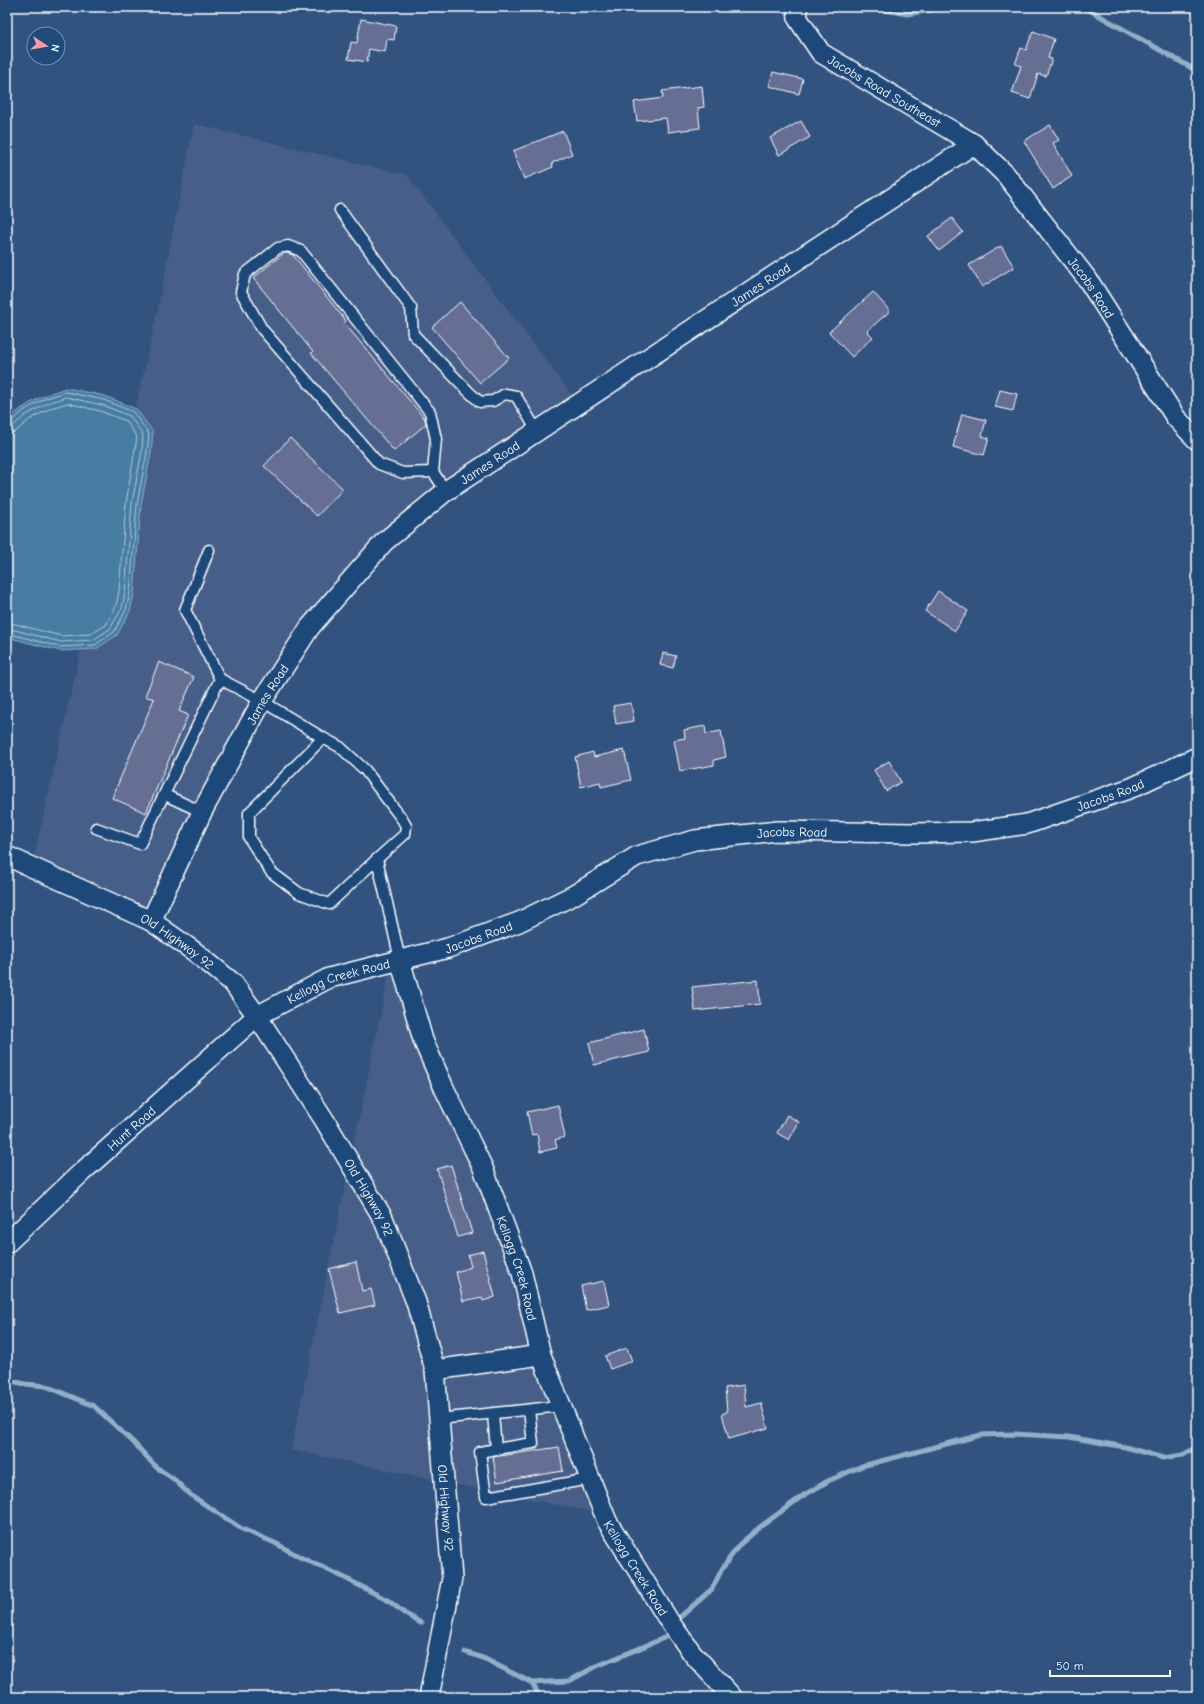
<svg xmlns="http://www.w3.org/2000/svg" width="1204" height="1704" viewBox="0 0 1204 1704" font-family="'Comic Neue',sans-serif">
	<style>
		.built { fill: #465e88 }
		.water { fill: #467ca3; stroke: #90b0c8 }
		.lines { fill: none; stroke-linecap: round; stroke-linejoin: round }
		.shore { stroke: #b5cbda; stroke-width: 1 }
		.stream { stroke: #90b0c8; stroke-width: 5 }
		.building { fill: #666e93; stroke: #fff }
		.service-casing { stroke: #fff; stroke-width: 13 }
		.minor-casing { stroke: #fff; stroke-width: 22 }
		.service { stroke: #1f4a7a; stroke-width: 10 }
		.minor { stroke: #1f4a7a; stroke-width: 19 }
		.labels { text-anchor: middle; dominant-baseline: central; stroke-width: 3.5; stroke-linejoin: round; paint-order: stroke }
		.street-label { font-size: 13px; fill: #fff; stroke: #1f4a7a }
	</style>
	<rect width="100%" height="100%" fill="#325380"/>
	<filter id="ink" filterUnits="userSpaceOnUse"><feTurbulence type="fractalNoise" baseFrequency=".025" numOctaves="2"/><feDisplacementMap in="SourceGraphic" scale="8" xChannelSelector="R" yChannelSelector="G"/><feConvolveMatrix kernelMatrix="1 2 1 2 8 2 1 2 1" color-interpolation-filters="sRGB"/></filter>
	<g filter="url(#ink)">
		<g class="built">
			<path d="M194,124L407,175L577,402L363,558L259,698L151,909L92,886L30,875L157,313Z"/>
			<path d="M393,954L611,1516L291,1450Z"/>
		</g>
		<path class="water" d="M66,388L105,396L136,409L153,432L151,452L141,505L134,593L130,611L117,635L96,649L60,651L7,637V420C25,404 43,395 66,388Z"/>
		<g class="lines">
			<g class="shore">
				<path d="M7,423L11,422L23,411L46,398L66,392L104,400L133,412L149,434L147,452L137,504L130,592L126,610L114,632L95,645L60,647L7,633"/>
				<path d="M7,428L13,426L26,415L48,403L66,397L102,405L130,416L143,435L142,451L132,503L125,592L122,608L110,629L93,640L61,642L7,628"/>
				<path d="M7,434L15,432L29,420L51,408L67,403L100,411L126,421L137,437L126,503L119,591L116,606L106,625L91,634L61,636L7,622"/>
			</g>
			<g class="stream">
				<path d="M870,7L907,14L950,7"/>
				<path d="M1084,7L1197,71"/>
				<path d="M7,1380L25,1384L46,1386L94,1406L133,1442L156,1467L175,1480L189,1494L242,1529L275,1543L300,1557L343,1577L389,1601L404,1613L421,1623"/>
				<path d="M679,1618L712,1589L722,1569L739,1545L760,1527L801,1497L828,1481L862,1466L981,1435L1014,1434L1069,1437L1125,1447L1163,1458L1183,1455L1197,1447"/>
				<path d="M465,1652L483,1658L532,1683L547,1682L569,1681L597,1666L664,1638"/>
				<path d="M532,1683L540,1697"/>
			</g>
		</g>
		<g class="building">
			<path d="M361,19L396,26L394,40L387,39L385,52L369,49L367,62L348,59L351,42L357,43Z"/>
			<path d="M1033,31L1054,39L1048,58L1052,59L1046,76L1038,74L1030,99L1012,93L1021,66L1015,64L1021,48L1026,50Z"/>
			<path d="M773,72L803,79L799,94L769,86Z"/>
			<path d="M702,86L704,107L698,108L700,128L668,132L666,118L637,121L634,102L663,98L662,91Z"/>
			<path d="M801,121L810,137L779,155L770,138Z"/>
			<path d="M1050,125L1059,140L1053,143L1072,176L1053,189L1024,141Z"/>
			<path d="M563,131L572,154L552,163L553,167L524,179L513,151Z"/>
			<path d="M952,218L963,232L939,251L928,236Z"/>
			<path d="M1001,246L1014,267L982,287L969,265Z"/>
			<path d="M284,253H287L293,255L346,321L344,323L425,419L426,424L394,451L311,353L313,352L253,278Z"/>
			<path d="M873,292L890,311L867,331L873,337L852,357L829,332Z"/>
			<path d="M460,302L509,358L480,383L432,327Z"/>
			<path d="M1000,390L1017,394L1013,411L995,407Z"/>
			<path d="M962,414L986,420L982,436L989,438L984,455L953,447Z"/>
			<path d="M290,438L343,489L317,516L264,466Z"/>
			<path d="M938,591L968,611L955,631L925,611Z"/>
			<path d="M663,653L676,656L673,668L660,665Z"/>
			<path d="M159,662L194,677L179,711L188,715L146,813L112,798L154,699L145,696Z"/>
			<path d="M631,703L634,721L616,724L613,706Z"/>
			<path d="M705,726L706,734L721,731L726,757L714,760V765L680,771L674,740L685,738L684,730Z"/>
			<path d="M624,750L631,780L601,787L600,782L581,787L575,757L593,752L594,757Z"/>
			<path d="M889,761L901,782L886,791L874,770Z"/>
			<path d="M758,980L760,1004L695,1011L692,987Z"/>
			<path d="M644,1029L649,1052L594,1065L589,1043Z"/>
			<path d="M558,1105L565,1137L555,1140L557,1148L540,1152L537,1134L532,1135L527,1112Z"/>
			<path d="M787,1115L799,1122L789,1140L777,1133Z"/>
			<path d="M451,1165L472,1233L458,1237L437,1169Z"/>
			<path d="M483,1251L495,1297L483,1301L482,1297L463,1301L456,1272L471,1267L468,1255Z"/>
			<path d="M356,1262L362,1291L371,1289L375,1305L340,1313L329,1269Z"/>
			<path d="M604,1281L609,1305L586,1310L581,1286Z"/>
			<path d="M627,1348L632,1361L610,1369L605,1356Z"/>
			<path d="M744,1385L746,1407L761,1403L768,1428L729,1439L722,1414L727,1412L725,1388Z"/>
			<path d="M559,1447L563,1471L497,1482L493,1457Z"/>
		</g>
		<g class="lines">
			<g class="service-casing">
				<g id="service">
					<path d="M340,210L411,308L413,334L469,392L480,402L493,401L505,394L516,396L537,431"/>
					<path d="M433,472L403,473L379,464L262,329L241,292L245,274L278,248L288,246L301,251L430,412L436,439L433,472L446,491"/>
					<path d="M209,550L185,610L220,679"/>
					<path d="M165,795L202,812"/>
					<path d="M96,828L140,844L220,679L262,701L323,738"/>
					<path d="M377,859L329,904L299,893L271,872L249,838V813L323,738L340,747L365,770L402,819L406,826L405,834L377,859L400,960"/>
					<path d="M493,1414L496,1449L533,1443L529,1410"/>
					<path d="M439,1419L561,1406"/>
					<path d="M496,1449L480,1452L486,1497L590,1479"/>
				</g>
			</g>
			<g class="minor-casing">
				<g id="minor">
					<path id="s1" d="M797,7L798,19L821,53L974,144L1006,175L1088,280L1176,418L1197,440"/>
					<path id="s2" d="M7,856L151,921L195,952L233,983L257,1016L325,1121L383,1218L416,1302L435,1370L452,1578L429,1697"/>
					<path id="s3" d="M151,921L202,812L262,701L310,627L384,542L446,491L974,144"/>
					<path id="s4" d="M400,960L448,948L519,922L574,895L637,856L695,840L777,831L913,833L972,832L1027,824L1131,788L1197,757"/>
					<path id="s5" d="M7,1243L82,1172L257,1016L329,978L400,960L423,1040L444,1088L483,1168L522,1273L541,1355L607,1521L671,1624L693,1654L732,1697"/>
					<path d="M435,1370L541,1355"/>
				</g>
			</g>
			<use href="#service" class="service"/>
			<use href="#minor" class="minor"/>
		</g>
	</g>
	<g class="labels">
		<g class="street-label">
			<text stroke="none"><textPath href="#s1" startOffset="127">Jacobs Road Southeast</textPath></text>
			<text stroke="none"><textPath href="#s3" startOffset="904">James Road</textPath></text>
			<text stroke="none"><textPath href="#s1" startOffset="417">Jacobs Road</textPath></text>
			<text stroke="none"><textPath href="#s3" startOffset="580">James Road</textPath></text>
			<text stroke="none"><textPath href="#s3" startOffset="255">James Road</textPath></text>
			<text stroke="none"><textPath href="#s4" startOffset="742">Jacobs Road</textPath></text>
			<text stroke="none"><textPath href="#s4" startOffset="418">Jacobs Road</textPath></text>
			<text stroke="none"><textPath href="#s4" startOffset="82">Jacobs Road</textPath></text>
			<text stroke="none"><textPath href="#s2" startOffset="191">Old Highway 92</textPath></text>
			<text stroke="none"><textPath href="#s5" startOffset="427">Kellogg Creek Road</textPath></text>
			<text stroke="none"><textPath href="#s5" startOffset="169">Hunt Road</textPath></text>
			<text stroke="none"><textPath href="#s2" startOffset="515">Old Highway 92</textPath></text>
			<text stroke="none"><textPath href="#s5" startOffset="823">Kellogg Creek Road</textPath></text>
			<text stroke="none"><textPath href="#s2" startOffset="839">Old Highway 92</textPath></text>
			<text stroke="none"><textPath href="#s5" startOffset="1147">Kellogg Creek Road</textPath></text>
		</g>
	</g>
	<rect width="1204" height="1704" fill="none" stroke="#1f4a7a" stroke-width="24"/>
	<rect x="12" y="12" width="1180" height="1680" fill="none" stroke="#fff" stroke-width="1.5" filter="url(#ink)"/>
	<g transform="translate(46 46) rotate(102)"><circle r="19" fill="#1f4a7a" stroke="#7992af"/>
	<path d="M0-3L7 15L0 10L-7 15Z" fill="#ff9aa2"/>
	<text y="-6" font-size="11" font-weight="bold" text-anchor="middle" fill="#ffffff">N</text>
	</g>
	<path d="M1050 1670v6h120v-6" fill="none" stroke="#ffffff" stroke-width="2"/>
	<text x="1056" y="1670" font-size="12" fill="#ffffff" stroke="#1f4a7a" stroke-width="3" paint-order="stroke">50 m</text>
</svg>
